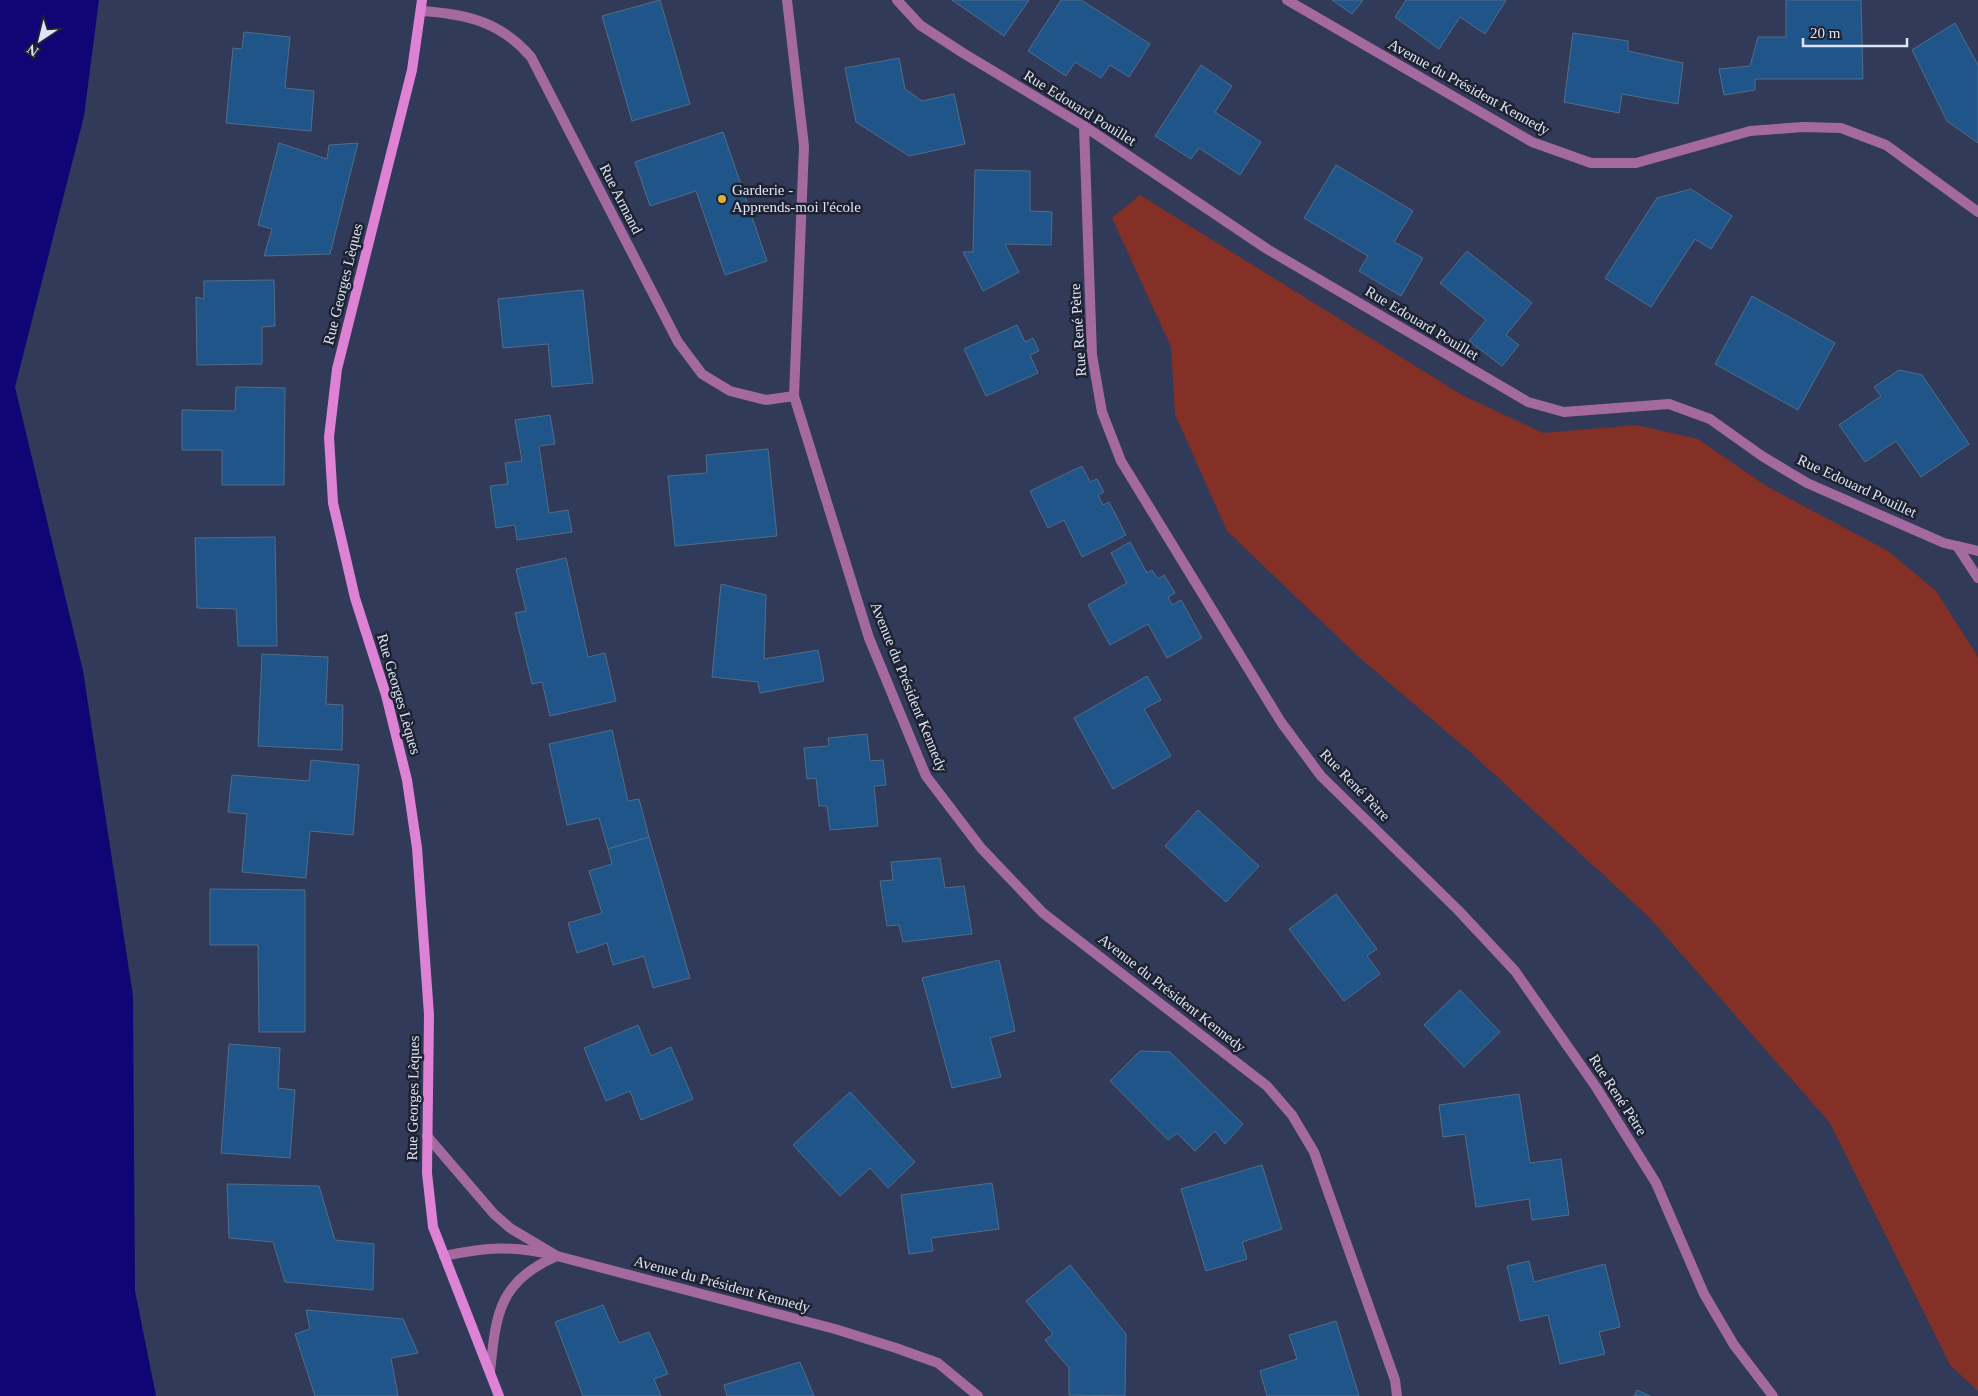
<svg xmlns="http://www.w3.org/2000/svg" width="1978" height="1396" viewBox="0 0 1978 1396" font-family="Georgia,serif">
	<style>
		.green { fill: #843026 }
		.water { fill: #100575 }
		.building { fill: #1f5588; stroke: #526d88 }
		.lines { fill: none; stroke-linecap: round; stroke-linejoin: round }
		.service { stroke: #a46a9f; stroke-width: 10 }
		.minor { stroke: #a46a9f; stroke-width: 10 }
		.secondary { stroke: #de82d6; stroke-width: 10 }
		.poi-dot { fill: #dbb233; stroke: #1e2230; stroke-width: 2 }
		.labels { text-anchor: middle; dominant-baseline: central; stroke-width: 5; stroke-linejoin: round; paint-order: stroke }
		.street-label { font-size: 15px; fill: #dde4f7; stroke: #1e2230 }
		.poi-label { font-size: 15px; fill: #dde4f7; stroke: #1e2230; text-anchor: start }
	</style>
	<rect width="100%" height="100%" fill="#313a58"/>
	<path class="green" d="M1140,195L1462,395L1543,433L1636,425L1698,439L1766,486L1888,551L1936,591L1978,657V1391L1950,1365L1830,1123L1648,916L1468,750L1360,658L1227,531L1175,414L1171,347L1112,218Z"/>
	<path class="water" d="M0,0H99L84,116L15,387L83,671L133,996L135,1291L156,1396H0Z"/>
	<g class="building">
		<path d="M660,0L690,104L632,121L602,16Z"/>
		<path d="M952,0H1029L1004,36Z"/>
		<path d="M1061,0H1081L1150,44L1129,77L1110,65L1101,78L1075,62L1066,76L1028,51Z"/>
		<path d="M1332,0H1363L1352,14Z"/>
		<path d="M1406,0H1506L1485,34L1460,17L1439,49L1395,17Z"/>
		<path d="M1786,0H1861L1863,79H1755V90L1724,95L1719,69L1750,66L1758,37H1786Z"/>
		<path d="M1955,23L1978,65V143L1947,121L1912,50Z"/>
		<path d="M244,32L290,37L285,88L314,91L311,131L226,123L233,48L242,49Z"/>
		<path d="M1573,33L1628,41V51L1683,63L1678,104L1622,94L1619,113L1564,102Z"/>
		<path d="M899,58L905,89L922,101L954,94L965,144L909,156L856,122L845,68Z"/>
		<path d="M1201,65L1232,86L1215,112L1261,142L1240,175L1199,148L1191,159L1155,136Z"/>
		<path d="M723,132L767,261L725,275L696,191L650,206L635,162Z"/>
		<path d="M279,143L327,159L329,145L358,143L330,254L264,256L272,229L258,225Z"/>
		<path d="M1336,165L1413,211L1394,242L1423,258L1401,296L1359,271L1368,256L1304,218Z"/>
		<path d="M975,170L1030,171V211L1052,212L1051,245L1005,244L1019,272L983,291L963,252H973Z"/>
		<path d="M1691,189L1732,216L1711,249L1695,239L1651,307L1605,278L1657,198Z"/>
		<path d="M1467,251L1532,303L1506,335L1519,345L1502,366L1469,341L1486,320L1440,283Z"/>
		<path d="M274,280L275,326L262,327V364L197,365L196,297L204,299V281Z"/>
		<path d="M583,290L593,383L552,387L548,344L503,348L498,299Z"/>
		<path d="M1752,296L1835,343L1798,410L1715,364Z"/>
		<path d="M1017,325L1025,342L1033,338L1039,351L1030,355L1038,373L986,396L964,349Z"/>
		<path d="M1899,370L1922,375L1969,444L1921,477L1896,441L1865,462L1839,425L1881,396L1874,387Z"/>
		<path d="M236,387L285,388L284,485H222V450H182V410L235,411Z"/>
		<path d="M550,415L555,444L539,446L549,513L568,510L572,532L517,540L515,525L496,528L490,486L508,484L505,463L522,461L515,420Z"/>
		<path d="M768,449L777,536L675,546L668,476L707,473L706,455Z"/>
		<path d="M1082,466L1090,482L1097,479L1104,492L1098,495L1103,505L1109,502L1126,535L1082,557L1064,520L1048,528L1030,491Z"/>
		<path d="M275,537L277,646H238L236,609L197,608L195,538Z"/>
		<path d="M1130,542L1147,573L1152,570L1158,579L1164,575L1175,593L1168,597L1172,605L1181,600L1202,638L1167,658L1148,624L1110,645L1088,605L1127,583L1111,553Z"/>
		<path d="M566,558L588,657L605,653L616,701L550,716L542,682L532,684L515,613L526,611L516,569Z"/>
		<path d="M721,584L766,595L764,659L818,650L824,681L760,693L758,682L712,677Z"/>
		<path d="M262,654L328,657L326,704L343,705L342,750L258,746Z"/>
		<path d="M1147,676L1161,700L1144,709L1171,756L1113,789L1074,718Z"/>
		<path d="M612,730L628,801L639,799L649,837L608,849L599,818L567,825L549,744Z"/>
		<path d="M867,734L870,761L883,760L886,785L874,786L878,826L830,830L827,806H819L816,778L807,779L804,748L829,746L828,738Z"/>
		<path d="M311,760L359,765L353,835L310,831L306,878L242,872L247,814L228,812L232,775L309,781Z"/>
		<path d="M1198,810L1259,866L1226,902L1165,846Z"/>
		<path d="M649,837L690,978L653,988L644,956L613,965L607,943L577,953L568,923L602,913L589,871L612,864L608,849Z"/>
		<path d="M940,858L945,888L964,886L972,934L903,942L899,925L887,926L880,881L893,880L891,862Z"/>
		<path d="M210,889L305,890V1032H259L258,945H210Z"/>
		<path d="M1336,894L1377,949L1367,956L1380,974L1344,1001L1289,929Z"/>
		<path d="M999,960L1015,1031L990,1038L1001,1077L952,1088L922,978Z"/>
		<path d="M1460,990L1500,1032L1464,1067L1424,1025Z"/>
		<path d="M638,1025L651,1056L671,1047L693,1099L641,1120L630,1091L606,1101L584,1048Z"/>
		<path d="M229,1044L280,1048L278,1088L295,1090L290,1158L221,1153Z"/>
		<path d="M1140,1051L1170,1052L1243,1124L1225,1144L1215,1131L1195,1151L1177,1133L1168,1140L1110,1081Z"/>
		<path d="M850,1092L915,1162L888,1188L870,1168L840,1196L793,1145Z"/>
		<path d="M1519,1094L1530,1163L1561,1159L1569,1215L1532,1220L1529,1199L1476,1207L1465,1134L1443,1137L1439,1105Z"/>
		<path d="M1262,1165L1282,1229L1242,1242L1247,1259L1206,1271L1181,1189Z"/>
		<path d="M992,1183L999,1229L931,1238L933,1251L909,1254L901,1195Z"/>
		<path d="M227,1184L319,1186L335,1240L374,1244L373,1290L285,1282L273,1242L229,1238Z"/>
		<path d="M1529,1261L1534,1282L1605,1264L1620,1327L1599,1332L1605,1354L1560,1364L1548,1315L1520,1321L1507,1266Z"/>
		<path d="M1070,1265L1126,1334L1125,1396L1069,1395V1368L1045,1340L1053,1334L1026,1301Z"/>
		<path d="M603,1305L619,1343L649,1332L668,1374L654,1379L661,1396H583L555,1322Z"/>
		<path d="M306,1310L403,1319L418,1353L391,1358L398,1396H315L295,1334L310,1329Z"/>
		<path d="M1336,1321L1359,1396H1267L1260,1371L1297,1359L1289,1335Z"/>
		<path d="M800,1362L814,1396H727L724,1385Z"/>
		<path d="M1637,1390L1650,1396H1634Z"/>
	</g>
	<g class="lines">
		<path class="service" d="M1957,546L1978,578"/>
		<g class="minor">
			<path d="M787,0L804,146L794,396L869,638L926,776L981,848L1043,913L1267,1086L1292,1115L1314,1152L1395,1380L1397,1396"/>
			<path d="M897,0L920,25L963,53L1084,126L1267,249L1528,402L1564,412L1669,404L1710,419L1762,456L1807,483L1944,543L1978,551"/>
			<path d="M1287,0L1532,142L1591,163H1636L1750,131L1803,127L1841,128L1886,145L1978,212"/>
			<path d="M422,11C467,14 501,22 531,57L678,342L702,374L730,391L766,400L794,396"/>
			<path d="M1084,126L1092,355L1102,412L1121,461L1281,722L1321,776L1458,910L1515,971L1596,1087L1656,1183L1704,1294L1734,1345L1773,1396"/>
			<path d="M427,1136L494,1214L510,1228L557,1256C498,1281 496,1315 490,1372"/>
			<path d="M444,1256C487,1247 514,1245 557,1256L835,1329L896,1348L938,1363L978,1396"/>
		</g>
		<path class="secondary" d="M422,0L412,70L337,369L329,437L333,503L355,598L386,695L407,780L417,848L429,1015L427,1173L433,1227L499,1396"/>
	</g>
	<circle class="poi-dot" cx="722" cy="199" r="5"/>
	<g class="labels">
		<g class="street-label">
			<text transform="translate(1469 87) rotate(29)">Avenue du Président Kennedy</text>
			<text transform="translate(1080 108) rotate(32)">Rue Edouard Pouillet</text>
			<text transform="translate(621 199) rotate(63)">Rue Armand</text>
			<text transform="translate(343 284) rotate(-76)">Rue Georges Lèques</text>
			<text transform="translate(1422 323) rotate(31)">Rue Edouard Pouillet</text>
			<text transform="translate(1078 330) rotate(-94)">Rue René Pètre</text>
			<text transform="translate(1857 486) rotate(25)">Rue Edouard Pouillet</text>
			<text transform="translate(909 687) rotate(68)">Avenue du Président Kennedy</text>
			<text transform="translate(399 694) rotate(74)">Rue Georges Lèques</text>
			<text transform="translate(1355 785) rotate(46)">Rue René Pètre</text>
			<text transform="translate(1172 993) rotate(38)">Avenue du Président Kennedy</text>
			<text transform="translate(1618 1095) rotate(57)">Rue René Pètre</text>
			<text transform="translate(413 1098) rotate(-89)">Rue Georges Lèques</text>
			<text transform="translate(722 1284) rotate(15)">Avenue du Président Kennedy</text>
		</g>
		<g class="poi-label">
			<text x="732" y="190">Garderie -<tspan x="732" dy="17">Apprends-moi l'école</tspan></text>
		</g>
	</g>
	<g transform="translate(40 40) rotate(215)" stroke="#1e2230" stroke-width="4" paint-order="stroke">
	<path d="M0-4L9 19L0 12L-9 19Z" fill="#dde4f7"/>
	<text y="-8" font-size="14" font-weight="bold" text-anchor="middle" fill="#dde4f7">N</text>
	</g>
	<path d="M1803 38v8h104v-8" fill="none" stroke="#dde4f7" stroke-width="2.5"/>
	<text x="1810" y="38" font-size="15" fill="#dde4f7" stroke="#1e2230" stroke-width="4" paint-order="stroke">20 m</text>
</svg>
